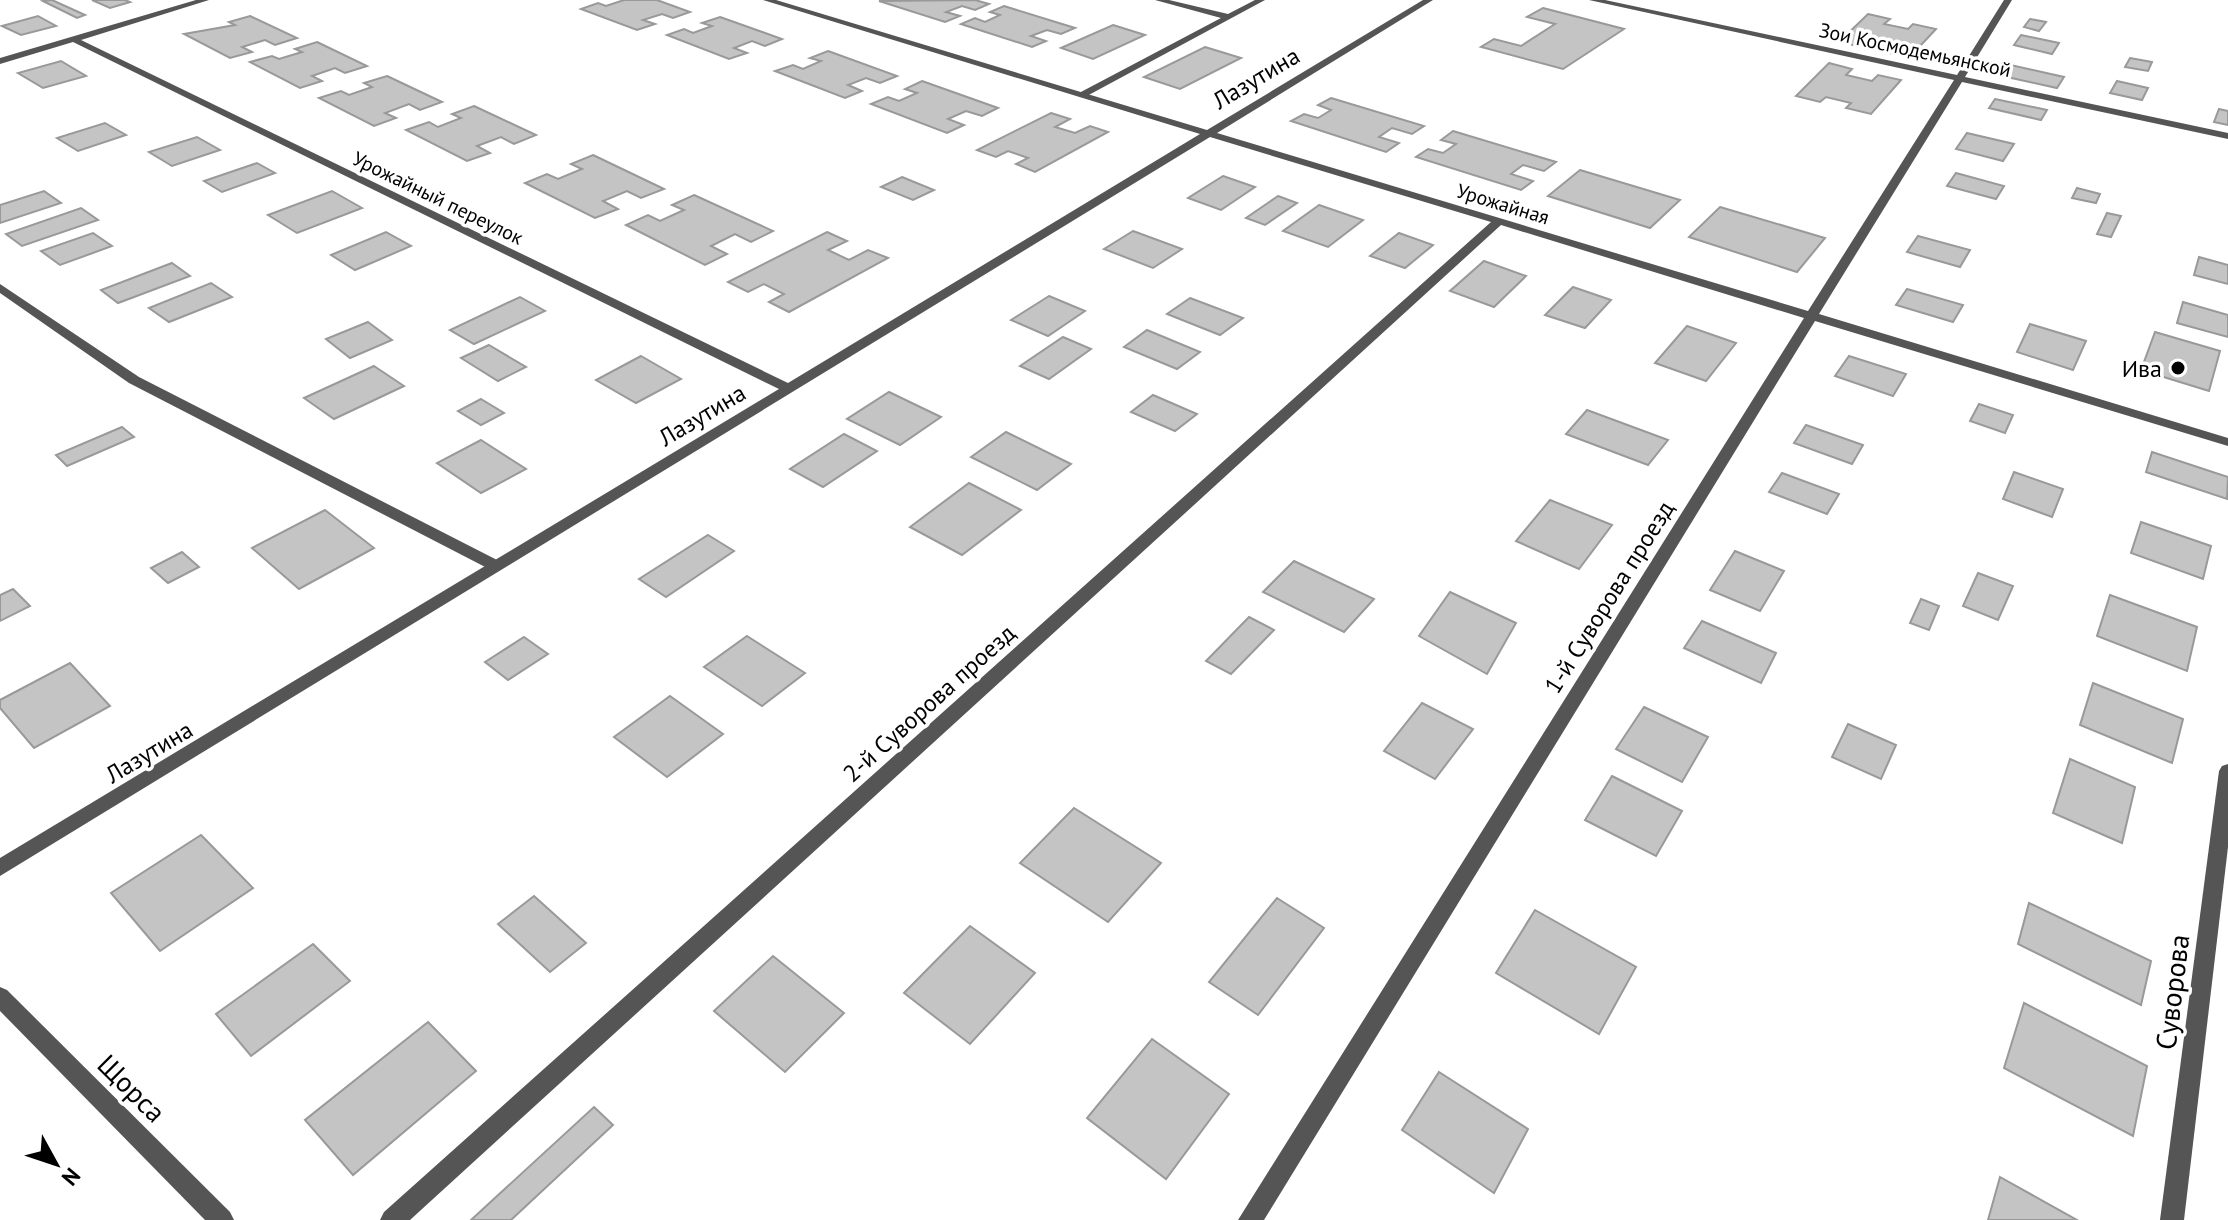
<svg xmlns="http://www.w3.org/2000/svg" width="2228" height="1220" viewBox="0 0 2228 1220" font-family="'PT Sans',sans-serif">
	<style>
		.building { fill: #c4c4c4; stroke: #999; stroke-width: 2 }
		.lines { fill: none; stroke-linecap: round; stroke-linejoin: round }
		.lane { fill: #555; fill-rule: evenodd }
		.street { fill: #555; fill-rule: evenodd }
		.poi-dot { fill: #000; stroke: #fff; stroke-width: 3 }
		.labels { text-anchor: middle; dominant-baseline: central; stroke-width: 7; stroke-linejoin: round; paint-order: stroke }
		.far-street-label { font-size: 20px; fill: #000; stroke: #fff }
		.street-label { font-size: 24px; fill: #000; stroke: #fff }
		.poi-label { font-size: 24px; fill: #000; stroke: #fff; text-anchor: end }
		.near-street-label { font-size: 28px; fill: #000; stroke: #fff }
	</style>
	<rect width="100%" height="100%" fill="#fff"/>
	<g class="building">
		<path d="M52,0L85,15L77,18L43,1Z"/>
		<path d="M92,0H125L130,2L110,8Z"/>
		<path d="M624,0H657L690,12L673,18L662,14L643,20L655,24L637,30L581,9L598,3L606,6Z"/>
		<path d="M975,0L989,4L975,10L962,6L946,12L960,16L945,22L879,1Z"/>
		<path d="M1004,6L1075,28L1061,34L1047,30L1031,36L1046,41L1032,47L961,24L975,18L985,22L1000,15L990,12Z"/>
		<path d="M1543,8L1624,29L1563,69L1481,47L1494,39L1521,46L1555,24L1527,17Z"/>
		<path d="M1868,14L1890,19L1884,24L1908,29L1913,24L1936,29L1909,58L1886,52L1891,48L1866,43L1862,47L1839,42Z"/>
		<path d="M38,16L56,26L21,35L2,26Z"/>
		<path d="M250,16L297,38L275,45L265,40L242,47L252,52L230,58L184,34L235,25L229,22Z"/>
		<path d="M720,17L782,39L765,46L752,41L734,48L747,53L729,59L667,35L684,29L693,33L712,26L702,23Z"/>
		<path d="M2030,19L2046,22L2039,31L2024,27Z"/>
		<path d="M1113,25L1145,35L1093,59L1061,48Z"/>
		<path d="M2021,35L2059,43L2052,54L2014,45Z"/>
		<path d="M317,42L367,66L345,73L335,68L312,76L322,81L300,88L250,62L272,56L279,59L302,52L295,49Z"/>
		<path d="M1205,47L1241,58L1180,89L1144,77Z"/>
		<path d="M828,51L897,76L880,83L866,78L848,85L862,91L845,98L775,71L793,65L803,69L821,61L810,58Z"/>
		<path d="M2130,58L2152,62L2148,71L2125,67Z"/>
		<path d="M61,61L86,76L43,88L18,73Z"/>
		<path d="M1829,63L1852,69L1846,75L1872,81L1878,75L1901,80L1871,114L1846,108L1851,103L1826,97L1820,102L1796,96Z"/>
		<path d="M2006,64L2064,77L2057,88L1998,75Z"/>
		<path d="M387,76L442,102L420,110L409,104L385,113L396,118L374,126L319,98L341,91L349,95L372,87L364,83Z"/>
		<path d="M922,81L998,108L982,116L966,111L948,119L964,125L947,133L871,104L888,97L899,101L917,93L905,89Z"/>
		<path d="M2117,81L2148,88L2142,100L2110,93Z"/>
		<path d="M1331,98L1424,126L1412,134L1392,128L1379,137L1399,143L1386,152L1291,121L1304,114L1318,118L1331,110L1318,105Z"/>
		<path d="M1995,99L2047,110L2041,120L1989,108Z"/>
		<path d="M474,106L536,135L514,144L501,137L477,146L490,153L467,161L406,130L429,122L438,127L461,118L452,114Z"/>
		<path d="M2219,109L2228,111V125L2214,122Z"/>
		<path d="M1051,113L1070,119L1055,127L1075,133L1090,126L1108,132L1035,172L1016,164L1028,158L1008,151L996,157L977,150Z"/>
		<path d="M105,123L126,135L78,151L57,138Z"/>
		<path d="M1453,131L1556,162L1544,171L1523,165L1511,174L1533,181L1521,190L1416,157L1428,149L1443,153L1456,144L1441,140Z"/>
		<path d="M1967,133L2014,144L2003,161L1956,149Z"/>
		<path d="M197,137L220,150L172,166L149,152Z"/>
		<path d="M593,155L664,189L641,198L627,191L603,201L618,209L595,218L525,183L547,174L558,179L582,169L571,164Z"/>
		<path d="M257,163L275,173L222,192L204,181Z"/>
		<path d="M1580,170L1680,200L1650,228L1548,196Z"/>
		<path d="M1956,173L2004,186L1996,199L1947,186Z"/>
		<path d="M1223,176L1255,187L1221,210L1188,198Z"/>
		<path d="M902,177L934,190L913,200L881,187Z"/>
		<path d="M2077,188L2100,194L2096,203L2072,198Z"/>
		<path d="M44,191L61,203L0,223V205Z"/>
		<path d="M332,191L362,208L297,233L268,215Z"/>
		<path d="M694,195L773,231L751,242L735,234L711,246L727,254L705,265L626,225L648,215L660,221L684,210L672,205Z"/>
		<path d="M1278,196L1297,203L1265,225L1246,218Z"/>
		<path d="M1319,205L1363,220L1328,247L1283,231Z"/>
		<path d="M1720,207L1825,238L1797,272L1689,237Z"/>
		<path d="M81,208L98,220L22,246L6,234Z"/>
		<path d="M2107,213L2121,216L2111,237L2097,234Z"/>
		<path d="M1133,231L1182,249L1153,268L1104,249Z"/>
		<path d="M386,232L411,246L355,270L331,255Z"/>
		<path d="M827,232L847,241L828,250L849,260L868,250L888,258L789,312L769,302L784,294L764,284L748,292L728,282Z"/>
		<path d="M93,233L112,246L60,265L41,251Z"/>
		<path d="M1399,233L1433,245L1405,268L1370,256Z"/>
		<path d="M1918,236L1970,250L1960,267L1907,252Z"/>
		<path d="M2199,257L2228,265V284L2194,275Z"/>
		<path d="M1484,261L1526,276L1494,307L1450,291Z"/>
		<path d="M172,263L190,276L118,303L101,290Z"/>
		<path d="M211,283L232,297L169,322L149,308Z"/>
		<path d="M1573,287L1611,300L1585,328L1545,315Z"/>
		<path d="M1907,289L1963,305L1953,322L1896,305Z"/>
		<path d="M1049,296L1085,311L1048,336L1011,320Z"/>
		<path d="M520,297L545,311L474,344L450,330Z"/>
		<path d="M1190,298L1243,318L1220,335L1167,314Z"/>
		<path d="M2183,302L2228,315V337L2177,323Z"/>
		<path d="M368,322L392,340L350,358L326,339Z"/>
		<path d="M2030,324L2086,341L2073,370L2017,352Z"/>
		<path d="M1687,326L1736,343L1706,381L1655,363Z"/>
		<path d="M1147,330L1200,352L1177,369L1124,347Z"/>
		<path d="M2155,332L2220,351L2209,391L2141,370Z"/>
		<path d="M1063,337L1091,349L1049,379L1020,366Z"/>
		<path d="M489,345L526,367L498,381L461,358Z"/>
		<path d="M641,356L681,379L636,403L596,380Z"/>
		<path d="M1849,356L1906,374L1893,396L1835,376Z"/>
		<path d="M374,366L404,386L334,419L304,398Z"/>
		<path d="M889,392L941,417L900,445L847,419Z"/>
		<path d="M1153,395L1197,414L1175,431L1131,412Z"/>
		<path d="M481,399L504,413L481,425L458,411Z"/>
		<path d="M1979,404L2013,415L2005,433L1970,421Z"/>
		<path d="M1587,410L1668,440L1648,465L1566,434Z"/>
		<path d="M1806,425L1863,445L1852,464L1794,443Z"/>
		<path d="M122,427L134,437L67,466L56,455Z"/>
		<path d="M1006,432L1071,464L1037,490L971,457Z"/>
		<path d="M844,434L877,451L823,487L790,469Z"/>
		<path d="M481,440L526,469L481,493L437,463Z"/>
		<path d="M2152,452L2228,477L2227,499L2146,472Z"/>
		<path d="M2014,472L2063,489L2052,517L2003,499Z"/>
		<path d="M1782,473L1839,494L1827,514L1769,492Z"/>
		<path d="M969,483L1021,510L962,555L910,527Z"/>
		<path d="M1550,500L1612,525L1579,569L1516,541Z"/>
		<path d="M325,510L374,548L299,589L252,548Z"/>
		<path d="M2141,522L2211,546L2203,579L2131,553Z"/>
		<path d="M708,535L734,551L666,597L639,579Z"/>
		<path d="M1735,551L1784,571L1760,611L1710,590Z"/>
		<path d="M182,552L199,567L168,583L151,568Z"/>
		<path d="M1294,561L1374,599L1344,632L1263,592Z"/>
		<path d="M1978,573L2013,586L1998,620L1963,606Z"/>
		<path d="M13,589L30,606L0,621V595Z"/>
		<path d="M1450,592L1516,623L1487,674L1419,636Z"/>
		<path d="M2110,595L2197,627L2187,671L2097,636Z"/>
		<path d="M1921,599L1939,606L1929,630L1910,623Z"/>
		<path d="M1249,617L1274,630L1231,674L1206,661Z"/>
		<path d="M1702,621L1776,653L1761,683L1684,648Z"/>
		<path d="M747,636L805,673L762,706L704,667Z"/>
		<path d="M524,637L548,654L508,680L485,662Z"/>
		<path d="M70,663L110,706L34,748L0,708V700Z"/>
		<path d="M2093,683L2183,719L2172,763L2080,725Z"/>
		<path d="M670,696L723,734L667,777L614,737Z"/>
		<path d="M1422,703L1473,729L1435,779L1384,751Z"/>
		<path d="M1644,707L1708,737L1682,782L1616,749Z"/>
		<path d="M1848,724L1896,745L1881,779L1832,757Z"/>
		<path d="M2070,759L2135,787L2122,843L2053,813Z"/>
		<path d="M1612,776L1682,811L1656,856L1585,820Z"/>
		<path d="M1074,808L1161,863L1108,922L1020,863Z"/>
		<path d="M201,835L253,888L160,951L111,893Z"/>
		<path d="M534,896L586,943L550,972L498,924Z"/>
		<path d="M1277,898L1324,928L1258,1015L1209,982Z"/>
		<path d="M2029,903L2151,961L2141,1005L2018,944Z"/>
		<path d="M1535,910L1636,967L1599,1034L1496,973Z"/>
		<path d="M970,926L1035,973L970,1044L904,993Z"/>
		<path d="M313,944L350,981L251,1056L216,1014Z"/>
		<path d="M773,956L844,1013L785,1072L714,1011Z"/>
		<path d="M2024,1003L2147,1066L2133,1136L2004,1068Z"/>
		<path d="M428,1022L476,1071L353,1175L305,1120Z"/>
		<path d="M1152,1039L1229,1094L1166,1179L1087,1118Z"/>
		<path d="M1439,1072L1528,1129L1494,1193L1402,1130Z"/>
		<path d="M594,1107L613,1125L511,1220H471Z"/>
		<path d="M2000,1177L2077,1220H1988Z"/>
	</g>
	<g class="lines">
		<g class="lane">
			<path d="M1155,0H1169L1228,14L1255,0H1265L1085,97H1079V93L1221,18Z"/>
			<path d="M0,284L139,377L501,562L504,566L496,571L491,570L129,383L0,293Z"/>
		</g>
		<g class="street">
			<path d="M196,0H209L81,40L788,383L1200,134L763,0H776L1207,130L1423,0H1433L1217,133L1808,311L1954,80L1589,0H1605L1957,75L2004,0H2012L1965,77L2228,133V139L1962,82L1819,314L2228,438V446L1815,321L1264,1220H1238L1804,318L1501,225L410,1220H380L384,1212L1491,222L1210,137L0,876V858L779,389L73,42L0,64V58Z"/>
			<path d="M2228,764V847L2184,1220H2160L2219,771L2222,766Z"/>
			<path d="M0,987L7,990L230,1212L234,1220H205L0,1011Z"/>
		</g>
	</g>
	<circle class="poi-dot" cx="2178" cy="368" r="8"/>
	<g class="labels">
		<g class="far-street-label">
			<text transform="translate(1915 50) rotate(12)">Зои Космодемьянской</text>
			<text transform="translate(438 198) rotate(26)">Урожайный переулок</text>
			<text transform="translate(1503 204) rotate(17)">Урожайная</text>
		</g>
		<g class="street-label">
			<text transform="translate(1256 78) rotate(-31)">Лазутина</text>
			<text transform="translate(702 415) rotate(-31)">Лазутина</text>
			<text transform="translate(1609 597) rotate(-58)">1-й Суворова проезд</text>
			<text transform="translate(929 703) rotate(-42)">2-й Суворова проезд</text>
			<text transform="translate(149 752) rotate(-31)">Лазутина</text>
		</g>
		<g class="poi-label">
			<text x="2162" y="368">Ива</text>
		</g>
		<g class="near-street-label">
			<text transform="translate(2172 992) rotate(-83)">Суворова</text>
			<text transform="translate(132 1088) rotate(45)">Щорса</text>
		</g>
	</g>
	<g transform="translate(56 1164) rotate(130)" stroke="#ffffff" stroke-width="6" paint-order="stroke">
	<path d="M0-6L14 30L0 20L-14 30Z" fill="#000000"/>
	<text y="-12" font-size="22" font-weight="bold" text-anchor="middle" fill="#000000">N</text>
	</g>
</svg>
